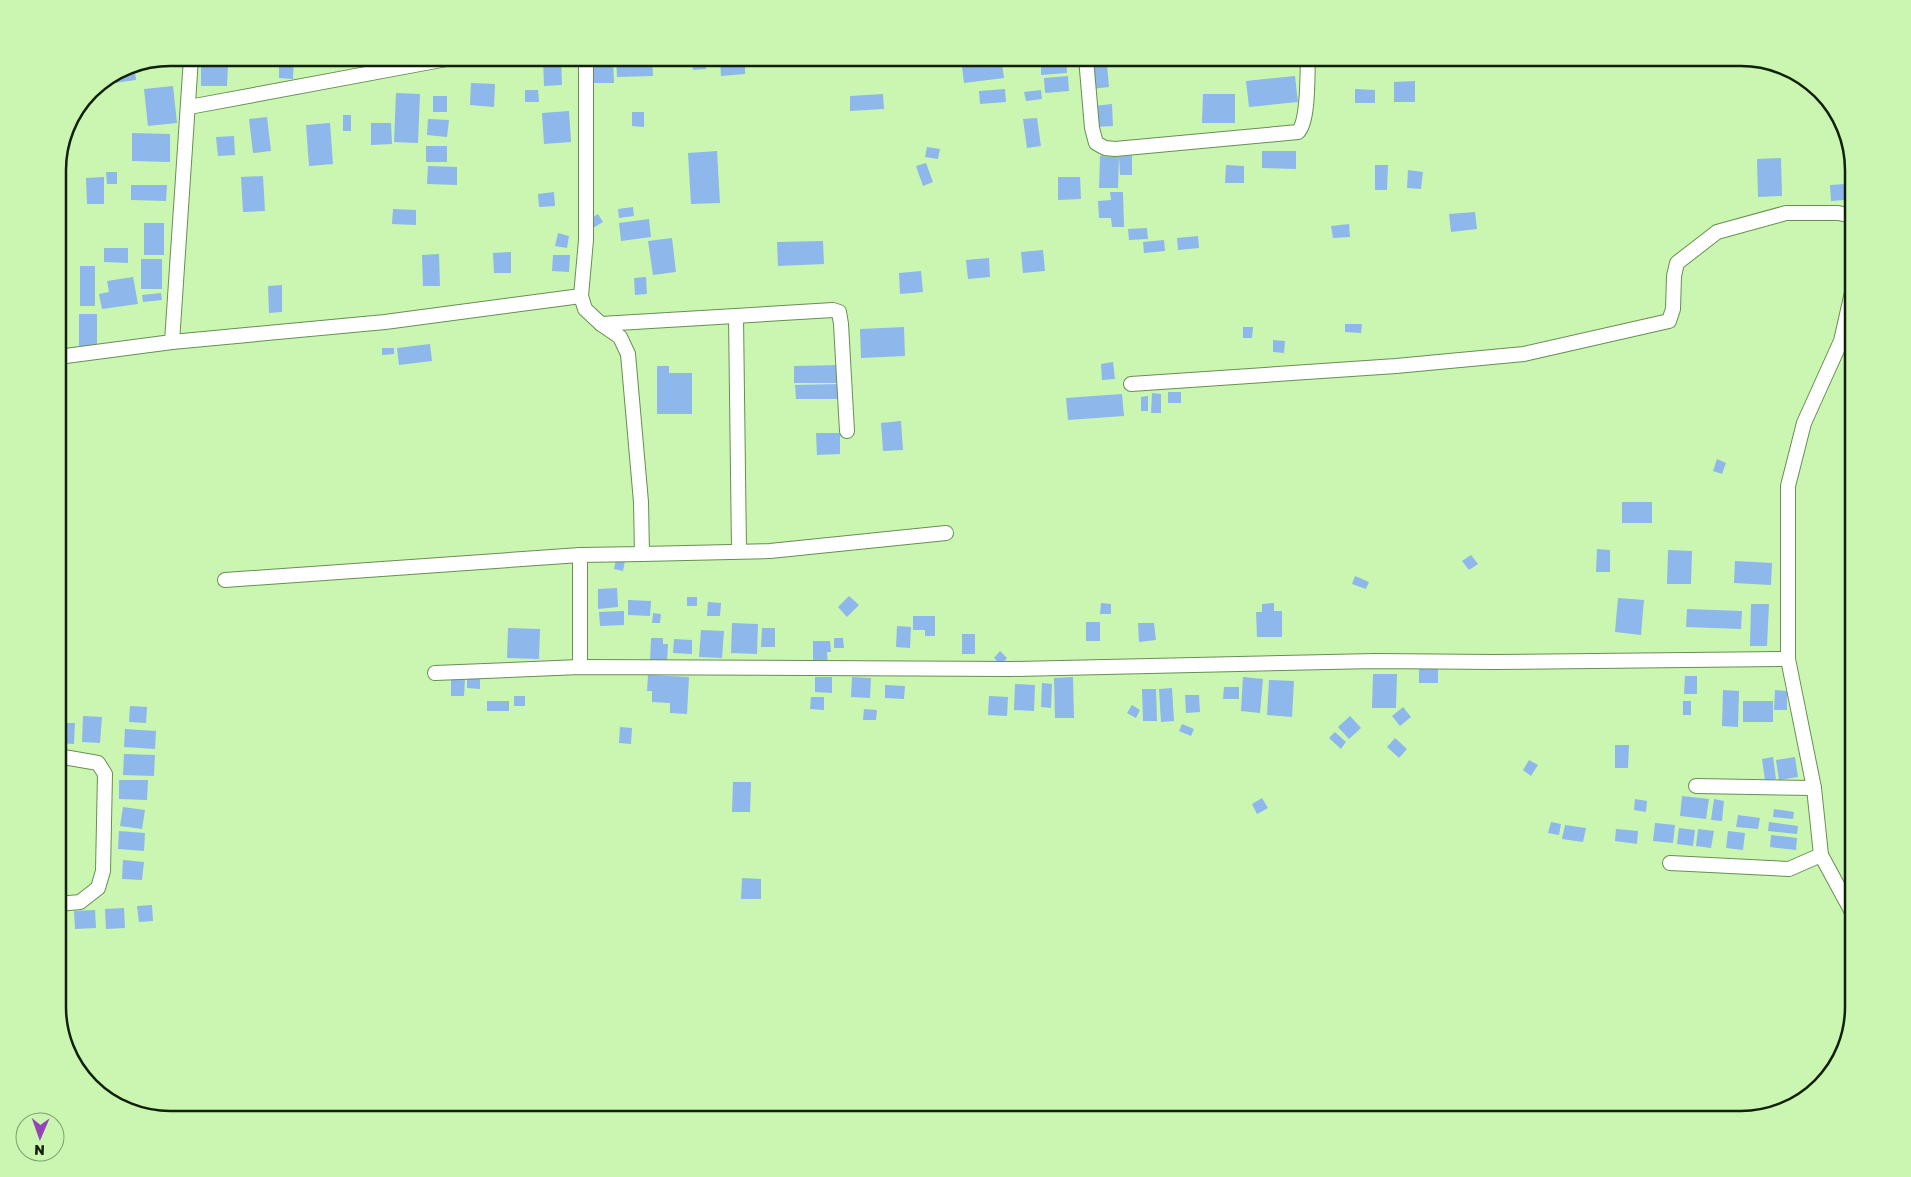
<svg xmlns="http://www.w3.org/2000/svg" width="1911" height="1177" viewBox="0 0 1911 1177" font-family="'Golos Text',sans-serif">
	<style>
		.building { fill: #8eb7eb }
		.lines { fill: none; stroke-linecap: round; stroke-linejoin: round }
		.street-casing { stroke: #678f51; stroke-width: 16 }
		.street { stroke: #fff; stroke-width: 14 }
		.rim { fill: none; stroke: #112007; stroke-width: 2.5 }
	</style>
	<rect width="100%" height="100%" fill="#caf6b2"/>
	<g class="building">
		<path d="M279,58H294L293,79L279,78Z"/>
		<path d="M360,58H383V60L360,61Z"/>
		<path d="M543,58H561L562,85L544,86Z"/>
		<path d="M592,58H613L614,83H593Z"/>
		<path d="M616,58H652L653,76L617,77Z"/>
		<path d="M692,58H705L706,69L693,70Z"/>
		<path d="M720,58H745V74L721,76Z"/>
		<path d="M906,58H923L919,66L905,60Z"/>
		<path d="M961,58H1001L1004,78L964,83Z"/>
		<path d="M1066,58L1067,73L1041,75V60Z"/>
		<path d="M1107,64L1109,87L1091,89L1089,66Z"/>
		<path d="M134,65L136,80L114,83L113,76L128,66Z"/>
		<path d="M201,65H228L227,86H201Z"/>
		<path d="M1068,76L1069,91L1045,93L1044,78Z"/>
		<path d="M1295,76L1298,102L1249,107L1246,81Z"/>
		<path d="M1415,81V102H1394V82Z"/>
		<path d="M471,83L495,84L494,107L470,105Z"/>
		<path d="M173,86L177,123L148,126L144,89Z"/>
		<path d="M1005,89L1006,102L980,104L979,91Z"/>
		<path d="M1355,89L1375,90V103H1355Z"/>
		<path d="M525,90H538L539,102H525Z"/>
		<path d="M1041,90L1042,99L1026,101L1024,92Z"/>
		<path d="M396,93L420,94L418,143L394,142Z"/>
		<path d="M883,94L884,109L850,111V96Z"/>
		<path d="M1203,94H1235V123H1202Z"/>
		<rect x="433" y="96" width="14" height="16"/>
		<path d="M1112,104L1113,126L1095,127L1093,106Z"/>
		<path d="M569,111L571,142L544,144L542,113Z"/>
		<path d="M632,112H644V127L632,126Z"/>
		<rect x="343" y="115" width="8" height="16"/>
		<path d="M267,117L271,151L253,153L249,119Z"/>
		<path d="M1037,118L1041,146L1027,148L1023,119Z"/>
		<path d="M428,119L449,120L447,137L427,135Z"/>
		<path d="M330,123L333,164L309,166L306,125Z"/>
		<path d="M371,123H391L392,144L371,145Z"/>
		<path d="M132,133L170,134V162L132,161Z"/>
		<path d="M234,136L235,155L218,156L216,137Z"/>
		<rect x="426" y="146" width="21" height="16"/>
		<path d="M927,147L940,149L938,159L925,157Z"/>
		<path d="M717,151L720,203L691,204L688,153Z"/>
		<path d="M1262,151H1296V169L1262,168Z"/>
		<path d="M1132,155V175H1120L1119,156Z"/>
		<path d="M1100,156L1119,157L1118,188H1099Z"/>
		<path d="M59,158L65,160L62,172L58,171Z"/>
		<path d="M1781,158L1782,196L1758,197L1757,159Z"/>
		<path d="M926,163L933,182L923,186L916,166Z"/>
		<path d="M1226,165L1244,166V183H1225Z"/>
		<path d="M1375,165H1388L1387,190H1375Z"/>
		<path d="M428,166L457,167V185L427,184Z"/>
		<path d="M1408,170L1423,172L1421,189L1407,188Z"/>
		<path d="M106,172H117V184H107Z"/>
		<path d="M263,176L265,211L243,212L241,177Z"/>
		<path d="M104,177V204H87L86,178Z"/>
		<path d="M1058,177H1080L1081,199L1058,200Z"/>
		<path d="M1845,184V200L1831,201L1830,185Z"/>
		<path d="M131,185H167L166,201L131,200Z"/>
		<path d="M554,192L555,206L539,207L538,194Z"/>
		<path d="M1110,192H1123L1124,227H1112L1111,218H1099L1098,201L1111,200Z"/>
		<path d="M633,207L634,216L619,218L618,209Z"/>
		<path d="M393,209L416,210V225L392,224Z"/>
		<path d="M1475,212L1477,229L1451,232L1449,214Z"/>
		<path d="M598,214L603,222L593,228L588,220Z"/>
		<path d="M649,219L651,237L621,241L619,223Z"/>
		<rect x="144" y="223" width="20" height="32"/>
		<path d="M1349,224L1350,237L1333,238L1331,226Z"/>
		<path d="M1147,228L1148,239L1129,240L1128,229Z"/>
		<path d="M558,233L569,236L567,248L555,246Z"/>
		<path d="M1198,236L1199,248L1178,250L1177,238Z"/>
		<path d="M672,238L676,272L653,275L648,241Z"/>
		<path d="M1164,240L1165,251L1144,253L1143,242Z"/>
		<path d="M823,241L824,264L778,266L777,242Z"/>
		<path d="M104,248H128V263L104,262Z"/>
		<path d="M1043,250L1045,271L1023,273L1021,252Z"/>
		<path d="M511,252V273H494L493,253Z"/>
		<path d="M439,254L440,286H423L422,255Z"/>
		<path d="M553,255H570L569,272L552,271Z"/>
		<path d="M989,258L990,277L968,279L966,260Z"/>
		<rect x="141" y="259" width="21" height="30"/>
		<rect x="80" y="266" width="15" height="40"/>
		<path d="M921,271L923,292L900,294L899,273Z"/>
		<path d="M133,277L138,304L102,309L99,294L109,292L107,281Z"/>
		<path d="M646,277L647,294L635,295L634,278Z"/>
		<path d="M282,285V312L269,313L268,286Z"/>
		<path d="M161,293L162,300L143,302L142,295Z"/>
		<rect x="79" y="314" width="18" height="33"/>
		<path d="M1345,324H1362L1361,333L1345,332Z"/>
		<path d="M904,327L905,356L861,358L860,329Z"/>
		<path d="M1243,327H1253L1252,338H1243Z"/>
		<path d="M1273,340L1285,341L1284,353L1273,352Z"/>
		<path d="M430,344L432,361L399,365L397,348Z"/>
		<path d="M382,348H394V354L382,355Z"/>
		<path d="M1113,362L1115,379L1102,380L1101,364Z"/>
		<path d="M841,365V383H794V366Z"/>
		<path d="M657,366H669V373H692V414H657Z"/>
		<path d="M841,384V399H796L795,385Z"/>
		<rect x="1168" y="392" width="13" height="11"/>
		<path d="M1152,393L1161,394V413H1151Z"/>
		<path d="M1122,394L1124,416L1068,420L1066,398Z"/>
		<path d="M1148,396V411H1141V397Z"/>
		<path d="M901,421L903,450L883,451L881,423Z"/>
		<path d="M816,433H840V454L817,455Z"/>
		<path d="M1717,459L1726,463L1722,474L1713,471Z"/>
		<rect x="1622" y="502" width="30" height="21"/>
		<path d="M1597,549L1610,550V572H1596Z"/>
		<path d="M1668,550L1692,551L1691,584H1667Z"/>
		<path d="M1471,555L1478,564L1469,570L1462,561Z"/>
		<path d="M616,560L625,561L623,571L614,569Z"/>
		<path d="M1735,561L1772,563L1771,585L1734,583Z"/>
		<path d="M1355,576L1369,582L1366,589L1352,584Z"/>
		<path d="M617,588L618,607L598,609V589Z"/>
		<path d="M849,596L859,605L847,617L838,607Z"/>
		<rect x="687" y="597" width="10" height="9"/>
		<path d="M1618,598L1644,600L1641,635L1615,632Z"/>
		<path d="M628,600L651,601L650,616L628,615Z"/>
		<path d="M708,602L721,603L720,616H707Z"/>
		<path d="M1101,603L1111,604V614H1100Z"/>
		<path d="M1274,603V611H1282V637H1257L1256,612H1262V604Z"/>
		<path d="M1751,604H1769L1767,646H1750Z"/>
		<path d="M1687,609L1742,611L1741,629L1686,627Z"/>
		<path d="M624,611V625L600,626L599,612Z"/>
		<path d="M653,613L661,614L660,623H652Z"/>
		<path d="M913,616H935V636H925V630H913Z"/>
		<rect x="1086" y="622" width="14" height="19"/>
		<path d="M732,623L758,624L757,654L731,653Z"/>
		<path d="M1138,623H1154L1156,640L1139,642Z"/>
		<path d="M897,626L911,627L910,648L896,647Z"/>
		<path d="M508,628L540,629L539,659L507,658Z"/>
		<path d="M762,628H775V647H761Z"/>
		<path d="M701,630L724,631L722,658L699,657Z"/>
		<rect x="962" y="634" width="13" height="20"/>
		<path d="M651,638H663V644H668L667,662L650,661Z"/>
		<path d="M834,638H843L844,648H834Z"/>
		<path d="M674,639L692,640V654L673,653Z"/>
		<path d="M813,641H830L831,652H827L828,666H813Z"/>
		<path d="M1000,651L1007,658L1001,665L994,658Z"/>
		<path d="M1438,668V683H1419V669Z"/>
		<path d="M1373,674H1397L1396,708H1372Z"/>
		<path d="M648,675L689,677L687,714L670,713V703L652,702V691H647Z"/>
		<path d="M1685,676H1697V694H1684Z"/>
		<path d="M815,677H832V693L815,692Z"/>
		<path d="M852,677L871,678L870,698L851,697Z"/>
		<path d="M1073,677L1074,718H1055L1054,678Z"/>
		<path d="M1243,677L1263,679L1260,713L1241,711Z"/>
		<path d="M467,678H480V689L467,688Z"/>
		<path d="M451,679H465L464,696H451Z"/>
		<path d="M1269,680L1294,681L1292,717L1267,715Z"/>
		<path d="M1042,683L1052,684L1051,708L1041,707Z"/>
		<path d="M1015,684L1035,685L1034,711L1014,710Z"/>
		<path d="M885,685L905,686L904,699L885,698Z"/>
		<path d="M1224,687H1239V699H1223Z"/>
		<path d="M1172,688L1174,721L1161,722L1159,689Z"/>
		<path d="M1142,689H1156L1157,721H1143Z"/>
		<path d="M1723,690L1739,691L1738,727L1722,726Z"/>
		<path d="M1775,690L1787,691V710H1774Z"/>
		<path d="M1185,695H1199L1200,712L1186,713Z"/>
		<rect x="514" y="696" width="11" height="10"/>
		<path d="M989,696L1008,697L1007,716L988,715Z"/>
		<path d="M811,697H824V710L810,709Z"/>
		<rect x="487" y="701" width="22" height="10"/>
		<rect x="1683" y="701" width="8" height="14"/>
		<rect x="1743" y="701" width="30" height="21"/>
		<path d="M1132,705L1140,710L1136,718L1127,713Z"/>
		<path d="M130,706L147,707L146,723L129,722Z"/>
		<path d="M1403,707L1411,717L1400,726L1392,716Z"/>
		<path d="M864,709L877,710L876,720H863Z"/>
		<path d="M83,716L102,717L100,743L82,742Z"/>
		<path d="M1350,716L1361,728L1349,739L1338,727Z"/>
		<path d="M58,723H75L74,744L58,743Z"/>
		<path d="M1182,724L1194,729L1191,736L1179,731Z"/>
		<path d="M620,727L632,728L631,744L619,743Z"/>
		<path d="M125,729L156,731L155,749L124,747Z"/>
		<path d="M1335,732L1346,742L1341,749L1329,738Z"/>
		<path d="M1395,738L1407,749L1399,758L1387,747Z"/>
		<path d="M1615,745H1629L1628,768H1615Z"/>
		<path d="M124,754L155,755L154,776L123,775Z"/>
		<path d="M1773,757L1776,779L1765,780L1762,759Z"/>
		<path d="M1795,757L1798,777L1779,780L1776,760Z"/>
		<path d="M1529,760L1538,765L1531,776L1523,770Z"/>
		<path d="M119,780H148L147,800L119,799Z"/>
		<path d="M733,782H751L750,812H732Z"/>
		<path d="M1682,796L1709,799L1706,819L1680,816Z"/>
		<path d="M1262,798L1268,808L1257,814L1252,804Z"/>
		<path d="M1635,799L1647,801L1646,812L1634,810Z"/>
		<path d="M1714,799L1724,801L1722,821L1711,820Z"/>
		<path d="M123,807L145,810L142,829L120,826Z"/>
		<path d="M1774,809L1794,812L1793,819L1773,817Z"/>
		<path d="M1738,815L1760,818L1758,829L1736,827Z"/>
		<path d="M1551,822L1561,824L1559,835L1548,833Z"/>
		<path d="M1769,822L1798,826L1797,834L1768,831Z"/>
		<path d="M1655,823L1675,825L1673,843L1653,841Z"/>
		<path d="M1565,825L1586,828L1583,842L1562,839Z"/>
		<path d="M1679,828L1695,830L1693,846L1677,844Z"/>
		<path d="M1616,829L1638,831L1637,844L1615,841Z"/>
		<path d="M1698,829L1714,831L1711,848L1696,846Z"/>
		<path d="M119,831L145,833L144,851L118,849Z"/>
		<path d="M1728,831L1745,833L1743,850L1726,848Z"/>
		<path d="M1771,835L1797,838L1796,850L1770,847Z"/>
		<path d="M123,860L144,862L142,880L122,879Z"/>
		<path d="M742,878L761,879V899H741Z"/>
		<path d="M152,905L153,921L139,922L137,906Z"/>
		<path d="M124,908L125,928L106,929L105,909Z"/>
		<path d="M95,910L96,928L75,929L74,911Z"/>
		<rect x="58" y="918" width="9" height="19"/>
	</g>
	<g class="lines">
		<g class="street-casing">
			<g id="street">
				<path d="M1086,58L1092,128L1096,143L1105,148L1115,149L1298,132C1309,121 1307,74 1308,58"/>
				<path d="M189,107L452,58"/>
				<path d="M1853,288L1841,341L1804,423L1788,486V659L1814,788L1821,855L1853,914"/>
				<path d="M736,316L739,551"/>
				<path d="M601,324L833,310L839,312L841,324L847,431"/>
				<path d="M172,342L385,322L581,296"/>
				<path d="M58,357L172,342L191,58"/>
				<path d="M1131,384L1396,366L1524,354L1669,321L1673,309L1674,276L1677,263L1717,232L1786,213H1838L1853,216"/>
				<path d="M642,554L770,551L946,533"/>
				<path d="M225,580L580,555L642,554L641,502L628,354L620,337L601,324L585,309L581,296L586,240V58"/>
				<path d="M580,667V555"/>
				<path d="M435,673L580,667L1011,669L1375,661L1495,662L1788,659"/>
				<path d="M58,756L98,763L105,774L103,871L98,888L80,902L58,904"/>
				<path d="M1696,786L1814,788"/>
				<path d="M1670,863L1789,869L1821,855"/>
			</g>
		</g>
		<use href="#street" class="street"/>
	</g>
	<path d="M0 0H1911V1177H0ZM170 66H1741A104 104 0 0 1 1845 170V1007A104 104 0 0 1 1741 1111H170A104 104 0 0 1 66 1007V170A104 104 0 0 1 170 66Z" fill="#caf6b2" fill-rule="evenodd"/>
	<path class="rim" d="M170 66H1741A104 104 0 0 1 1845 170V1007A104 104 0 0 1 1741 1111H170A104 104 0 0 1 66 1007V170A104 104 0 0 1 170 66Z"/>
	<g transform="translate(40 1137) rotate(182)"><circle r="24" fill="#caf6b2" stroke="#80a06e"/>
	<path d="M0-4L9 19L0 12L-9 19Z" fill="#9445b5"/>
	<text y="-8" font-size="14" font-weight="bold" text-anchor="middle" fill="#112007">N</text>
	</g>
</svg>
